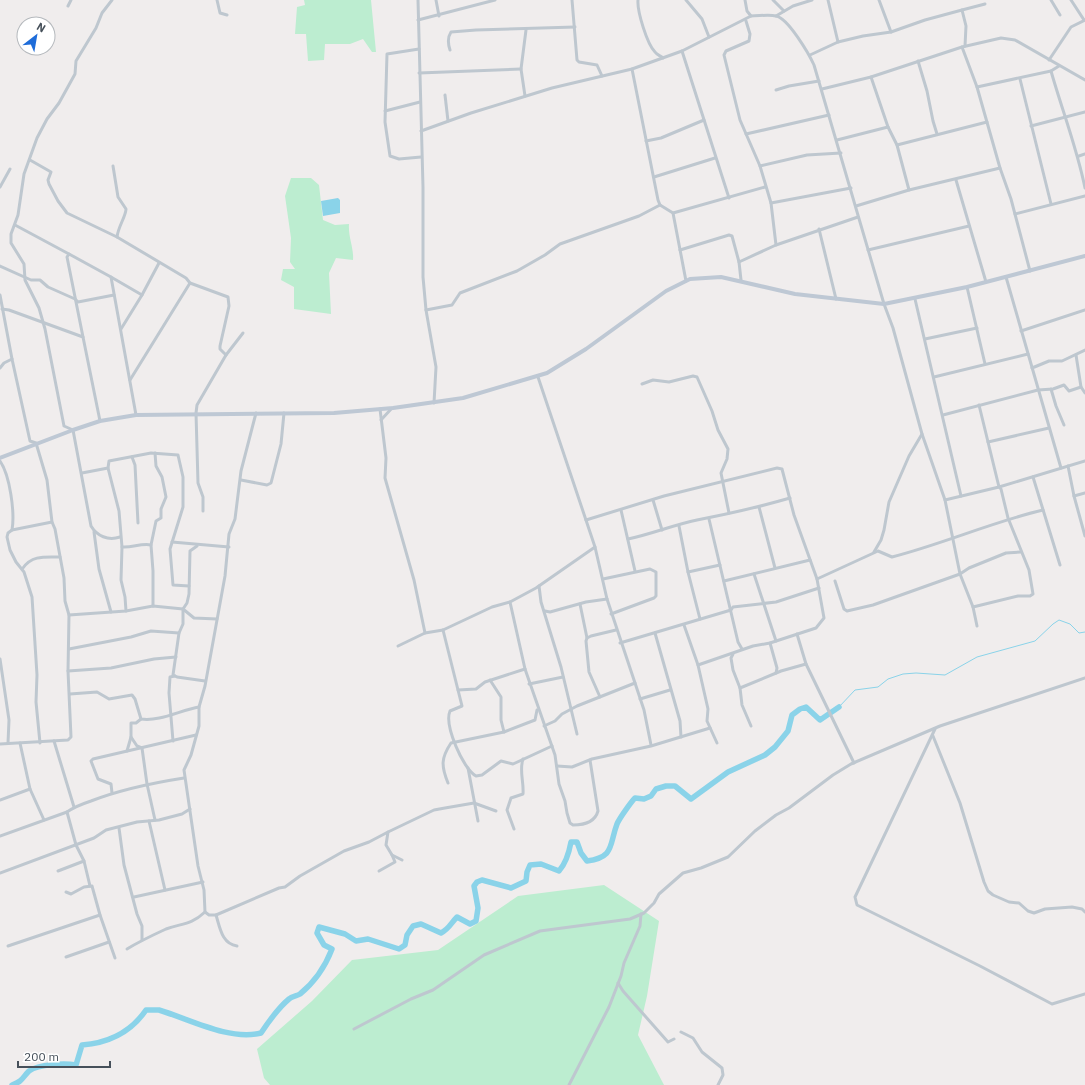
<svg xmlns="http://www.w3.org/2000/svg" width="1085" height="1085" viewBox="0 0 1085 1085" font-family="'IBM Plex Sans',sans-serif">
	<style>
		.green { fill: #bcedd0 }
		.water { fill: #8ad3e9 }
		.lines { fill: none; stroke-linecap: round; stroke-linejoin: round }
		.stream { stroke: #8ad3e9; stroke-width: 1 }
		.river { stroke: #8ad3e9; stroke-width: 5.5 }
		.street { stroke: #bec7cf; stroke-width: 3 }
		.secondary { stroke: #bec8d4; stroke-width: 4 }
	</style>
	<rect width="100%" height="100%" fill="#f0eded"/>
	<g class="green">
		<path d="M304,0H371L376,52H372L363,39L350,44H325L324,60L308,61L306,34H295L297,7L305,5Z"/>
		<path d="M291,178H311L319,185L323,220L335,225L349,224C348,237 354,248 353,260L336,258L329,273L331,314L294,309V287L281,280L283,269H295L290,262L291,238L285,196Z"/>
		<path d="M604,885L659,921L647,996L638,1035L664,1085H270L264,1078L257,1049L312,1001L352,960L438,950L518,896Z"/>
	</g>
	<path class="water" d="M338,198L340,200V213L323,216L321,201Z"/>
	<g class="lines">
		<path class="stream" d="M839,707L855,690L878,687L888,679L903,674L916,673L945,675L977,657L1035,641L1053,624L1059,620L1070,624L1079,633L1085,632"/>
		<path class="river" d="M12,1085C23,1081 22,1078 29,1071C39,1064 65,1063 76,1065L82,1045C108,1043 131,1032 146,1010H159C189,1019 229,1041 261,1033C269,1021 278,1008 289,999C292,996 297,996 300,994C316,981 325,967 332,949L324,945L317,933L319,927L345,934L356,941L368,939L399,949L405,945L407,935L413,926L421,924L441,933C449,929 451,923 457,917L470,924L476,921L478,908L474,886L477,882L482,880L511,888L526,881L527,872L530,865L541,864L559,871C566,863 569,853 571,842H577L581,853L587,861C615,857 609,845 617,824C619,819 631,802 635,798L644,799L651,796L656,789L666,786H675L691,799L728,772L765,755L775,747L788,731L792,715L800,709L806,707L820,720L839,707"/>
		<g class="street">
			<path d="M112,0L102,13L96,28L76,61L75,74L59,103L47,119L37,138L24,174L18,215L11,234V243L24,264L25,280L39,308L45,329L64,426L73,430L91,526C97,536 108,541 120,537"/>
			<path d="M217,0L220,13L227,15"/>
			<path d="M418,0L423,187V277L426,310L436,367L434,403"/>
			<path d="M436,0L439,16"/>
			<path d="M572,0L577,60L579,62L597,65L602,76"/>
			<path d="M638,0C637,11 647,44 655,52C657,55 661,56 663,58"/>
			<path d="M686,0L702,19L709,37"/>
			<path d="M745,0L747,11L751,16C759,16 769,14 776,16C788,18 809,54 814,65L884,304L893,328L922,434L945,500L960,574L973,607L977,626"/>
			<path d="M773,0L784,11"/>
			<path d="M828,0L838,42"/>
			<path d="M879,0L891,32"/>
			<path d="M1051,0L1060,15"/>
			<path d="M1071,0L1084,20"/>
			<path d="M68,6L71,0"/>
			<path d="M962,10L985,4"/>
			<path d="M776,16L793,6L812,0"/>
			<path d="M418,20L495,0"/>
			<path d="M746,21L750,34L749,41L726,51L724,55L740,120L760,166L771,203L776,245"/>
			<path d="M962,47L977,87L1000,168L1011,199L1030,271"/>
			<path d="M419,49L387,54L385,122L390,156L399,159L421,157"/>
			<path d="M450,50C448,44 447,38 451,32L476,30L575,27"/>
			<path d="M682,51L729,198"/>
			<path d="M810,55L838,42L863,36L891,32L925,20L962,10L966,26L965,46"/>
			<path d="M1049,60L1071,27L1085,20"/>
			<path d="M918,61L927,91L933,121L937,134"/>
			<path d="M632,69L658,200L660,205L673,213L686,281"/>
			<path d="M1051,71C1062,110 1077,148 1085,188"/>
			<path d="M419,73L521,69"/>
			<path d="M871,77L888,127L897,145L909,190"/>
			<path d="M1020,79L1051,204"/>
			<path d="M977,87L1051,71L1059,66"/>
			<path d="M822,89L871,77L962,47L1001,38L1015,40L1085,80"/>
			<path d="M776,90L789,86L819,81"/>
			<path d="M445,95L448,121"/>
			<path d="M525,96L521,69L526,30"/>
			<path d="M385,111L420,102"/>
			<path d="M1031,126L1085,112"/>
			<path d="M421,131L471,113L552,88L632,69L682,51L751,16"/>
			<path d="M746,134L829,115"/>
			<path d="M837,140L888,127"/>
			<path d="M646,141L661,138L704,120"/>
			<path d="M897,145L987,122"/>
			<path d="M1079,156L1085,154"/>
			<path d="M30,160L51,172L48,180L49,184L58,201L67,213L117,237L186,278L190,283L228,297L229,306L220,346V349L226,355L197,405L196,413L198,483L203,497V511"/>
			<path d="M113,166L118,197L126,209C126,216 118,227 117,237"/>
			<path d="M760,166L807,155L841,153"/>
			<path d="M654,177L715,158"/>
			<path d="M956,180L986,282"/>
			<path d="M0,187L10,169"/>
			<path d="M771,203L851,188"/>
			<path d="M856,206L909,190L1000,168"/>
			<path d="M673,213L765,187"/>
			<path d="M1015,214L1085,196"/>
			<path d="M15,225L69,254"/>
			<path d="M819,229L836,299"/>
			<path d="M680,250L729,235L732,236L739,262L741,280"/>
			<path d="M868,250L969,226"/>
			<path d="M739,262L776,245L858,217"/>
			<path d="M0,266L31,280H40L48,287L75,299L78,302L114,295"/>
			<path d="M111,277L142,295L121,329"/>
			<path d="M1006,277L1061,468"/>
			<path d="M967,287L985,364"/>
			<path d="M0,295L12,359"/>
			<path d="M142,295L159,263"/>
			<path d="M915,299L961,496"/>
			<path d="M2,309L9,310L83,337L100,421"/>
			<path d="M426,310L452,305L460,293L517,271L545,255L560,244L639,216L660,205"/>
			<path d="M1021,331L1085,310"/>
			<path d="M83,337L67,257L69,254L111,277L136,415"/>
			<path d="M925,339L977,328"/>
			<path d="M226,355L243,333"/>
			<path d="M1076,355L1081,387L1085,393"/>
			<path d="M0,368L4,363L12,359L30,441L36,443L47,480L52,522L55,529L64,578L65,601L69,615L68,671L71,737L68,740L0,744"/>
			<path d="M1032,368L1049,361H1062L1085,350"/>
			<path d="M538,377L595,547L607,599L644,710L651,745"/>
			<path d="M934,377L1028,354"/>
			<path d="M130,380L190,283"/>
			<path d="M642,384L653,380L669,382L693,376L697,377L712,411L718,430L728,449L727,459L721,473L729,513"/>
			<path d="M1051,389L1056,406L1064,425"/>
			<path d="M380,409L386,458L385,478L414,580L425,633L443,630L492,607L510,602L536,588L595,547"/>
			<path d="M256,413L241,471L235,519L229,534L225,576L205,686L199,707V726L191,755L184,770L198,866L204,890L205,912L209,915H216L279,888L285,887L300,876L344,851L369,842L388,832L386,845L392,855L402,860"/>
			<path d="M943,415L1038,390L1053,389L1064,385L1069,391L1081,387"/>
			<path d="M381,420L392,408"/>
			<path d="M988,442L1049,428"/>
			<path d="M132,457L135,465L138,523"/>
			<path d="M0,461C10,475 15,513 12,530L8,533L7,537L10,550L16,562L24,572L32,597L37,675L36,702L40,743"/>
			<path d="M1068,466L1074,496L1085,536"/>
			<path d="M108,468L119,511L122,547L121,580L125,597L126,611"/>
			<path d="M82,473L108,468L109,461L151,453L178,455L183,477V507L170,549L173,585L189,586"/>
			<path d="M1033,477L1060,565"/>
			<path d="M241,480L267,485L271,483L281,444L284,413"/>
			<path d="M1074,496L1085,493"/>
			<path d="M653,500L662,530"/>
			<path d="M945,500L999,487L1085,461"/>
			<path d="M759,507L775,568"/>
			<path d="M621,510L635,571"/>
			<path d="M709,519L738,642L742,649"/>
			<path d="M586,520L664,496L777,468L782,469L794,515L817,579L824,618L816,628L770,643L753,646L698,665"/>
			<path d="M679,526L688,572L720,565"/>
			<path d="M12,530L52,522"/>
			<path d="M94,532L99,569L111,612"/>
			<path d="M628,539C652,534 673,525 697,520C728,514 759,507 790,498"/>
			<path d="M172,542L229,547"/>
			<path d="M197,546L190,551L189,594L187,603L183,609V624L179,633L173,675L177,677L205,681"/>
			<path d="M122,547C132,548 141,543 151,545"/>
			<path d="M874,552L881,540L884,530L889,502L909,456L922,434"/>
			<path d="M23,568C32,555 45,557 60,557"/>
			<path d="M688,572L700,619"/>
			<path d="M754,574L776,641"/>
			<path d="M603,579L650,569L656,572V596L654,598L611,614"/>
			<path d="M817,579L878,551L892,557C943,544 992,522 1043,510"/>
			<path d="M724,581L810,560"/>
			<path d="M835,581L844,609L847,611L873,605L960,574L969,568L1006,553L1021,552"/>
			<path d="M539,586L541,602L561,667L577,734"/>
			<path d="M510,602L525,669L555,755L559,784L565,801L567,813L570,823L573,825C585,825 595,822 598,811L590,760"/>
			<path d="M580,604L587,638"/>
			<path d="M153,606V571L151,545L156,521L161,518V509L166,497L162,477L156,466L155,453"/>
			<path d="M973,607L1018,596H1030L1033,594L1029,570L1008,518L1001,489L999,487L979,405"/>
			<path d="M545,611L550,612L586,602L607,599"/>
			<path d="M69,615L126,611L153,606L183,609L194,618L217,619"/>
			<path d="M684,625L698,665L708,709L707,721L717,743"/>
			<path d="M443,630L462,706L450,711C444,725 463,769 476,776L482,775L501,761L513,764L552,746"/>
			<path d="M655,633L680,721L681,737"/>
			<path d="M797,634L806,664L854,763"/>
			<path d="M620,643L731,610L733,607L776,602L819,588"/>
			<path d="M770,643L777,668L776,673"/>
			<path d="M398,646L425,633"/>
			<path d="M69,649L131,637L151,631L179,633"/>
			<path d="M733,654L731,658L733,670L740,688L742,705L751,726"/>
			<path d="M0,659L9,720L8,743"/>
			<path d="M68,671L111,668L154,659L176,657"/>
			<path d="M490,680L501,697V720L504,732"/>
			<path d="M529,684L563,677"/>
			<path d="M740,688L781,671L806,664"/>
			<path d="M458,690L476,689L485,682L525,669"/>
			<path d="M70,694L97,692L109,699L132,695L135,699L141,719C159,722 181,710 199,707"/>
			<path d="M600,697L589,672L586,641L587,638L591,636L616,630"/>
			<path d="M640,699L670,690"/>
			<path d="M141,719L136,723H131V737L137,746L142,748L147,784L155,820"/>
			<path d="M544,726L555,721L562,714L577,706L635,683"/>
			<path d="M935,729L855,897L857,905L980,966L1052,1004L1085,994"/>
			<path d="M933,736L960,803L984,882L988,891L993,895L1009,902L1019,903L1028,911L1034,913L1045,909L1072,907L1082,909L1085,912"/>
			<path d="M54,741L74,807"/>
			<path d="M173,741L169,693L170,677L175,676"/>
			<path d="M20,743L30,789L44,820"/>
			<path d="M127,751L131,737"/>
			<path d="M557,766L572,767L592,759L651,746L710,728"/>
			<path d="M468,768L478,821"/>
			<path d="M448,783C441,766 441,758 451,743L504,732L535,720L537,710"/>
			<path d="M112,793L111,784L98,779L91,761L93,759L196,735"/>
			<path d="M0,800L30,789"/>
			<path d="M67,812L76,845L84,861L90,886"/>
			<path d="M149,821L165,890"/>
			<path d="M119,828L124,865L137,914L142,926V940"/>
			<path d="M514,829L507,810L511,798L523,794C524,781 519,771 523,759"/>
			<path d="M388,832L434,810L445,808L474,803L496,811"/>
			<path d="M0,836L67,812C74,807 82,804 91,801C122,789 152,783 184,778"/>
			<path d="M58,871L84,861"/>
			<path d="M379,871L395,862L392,855"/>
			<path d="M0,873L94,838L106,830L137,822L159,820L182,814L190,809"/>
			<path d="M66,892L71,894L84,887L92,886L100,915L115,958"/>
			<path d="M134,897L203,882"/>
			<path d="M216,915C220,928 222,944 237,946"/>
			<path d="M8,946L100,915"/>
			<path d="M127,949C140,941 153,935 166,929C183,923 191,925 205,912"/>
			<path d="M66,957L109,942"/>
			<path d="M618,983L623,991L668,1042L674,1039"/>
			<path d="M354,1029L411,999L433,990L484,955L540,931L630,919L644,913L654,903L659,894L683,873L701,868L728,857L755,831L776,815L789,808L833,775L851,764L940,726L1085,678"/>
			<path d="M681,1032L693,1038L702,1052L722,1068L723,1075L718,1085"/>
			<path d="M569,1085L609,1007L621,976L624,963L640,926L641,914"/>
		</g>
		<path class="secondary" d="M0,458L73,430L100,421L136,415L334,413L393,408L463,398L547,373L586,349L666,291L690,279L721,277L795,294L884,304L967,287L1085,256"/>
	</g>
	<g transform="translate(36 36) rotate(31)"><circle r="19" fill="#ffffff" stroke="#b5b9bd"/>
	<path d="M0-3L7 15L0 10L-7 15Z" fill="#1e6cd9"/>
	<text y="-6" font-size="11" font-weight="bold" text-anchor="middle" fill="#46505a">N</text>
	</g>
	<path d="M18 1061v6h92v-6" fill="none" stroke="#46505a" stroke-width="2"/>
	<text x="24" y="1061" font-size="12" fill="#46505a" stroke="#ffffff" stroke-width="3" paint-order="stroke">200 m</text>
</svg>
